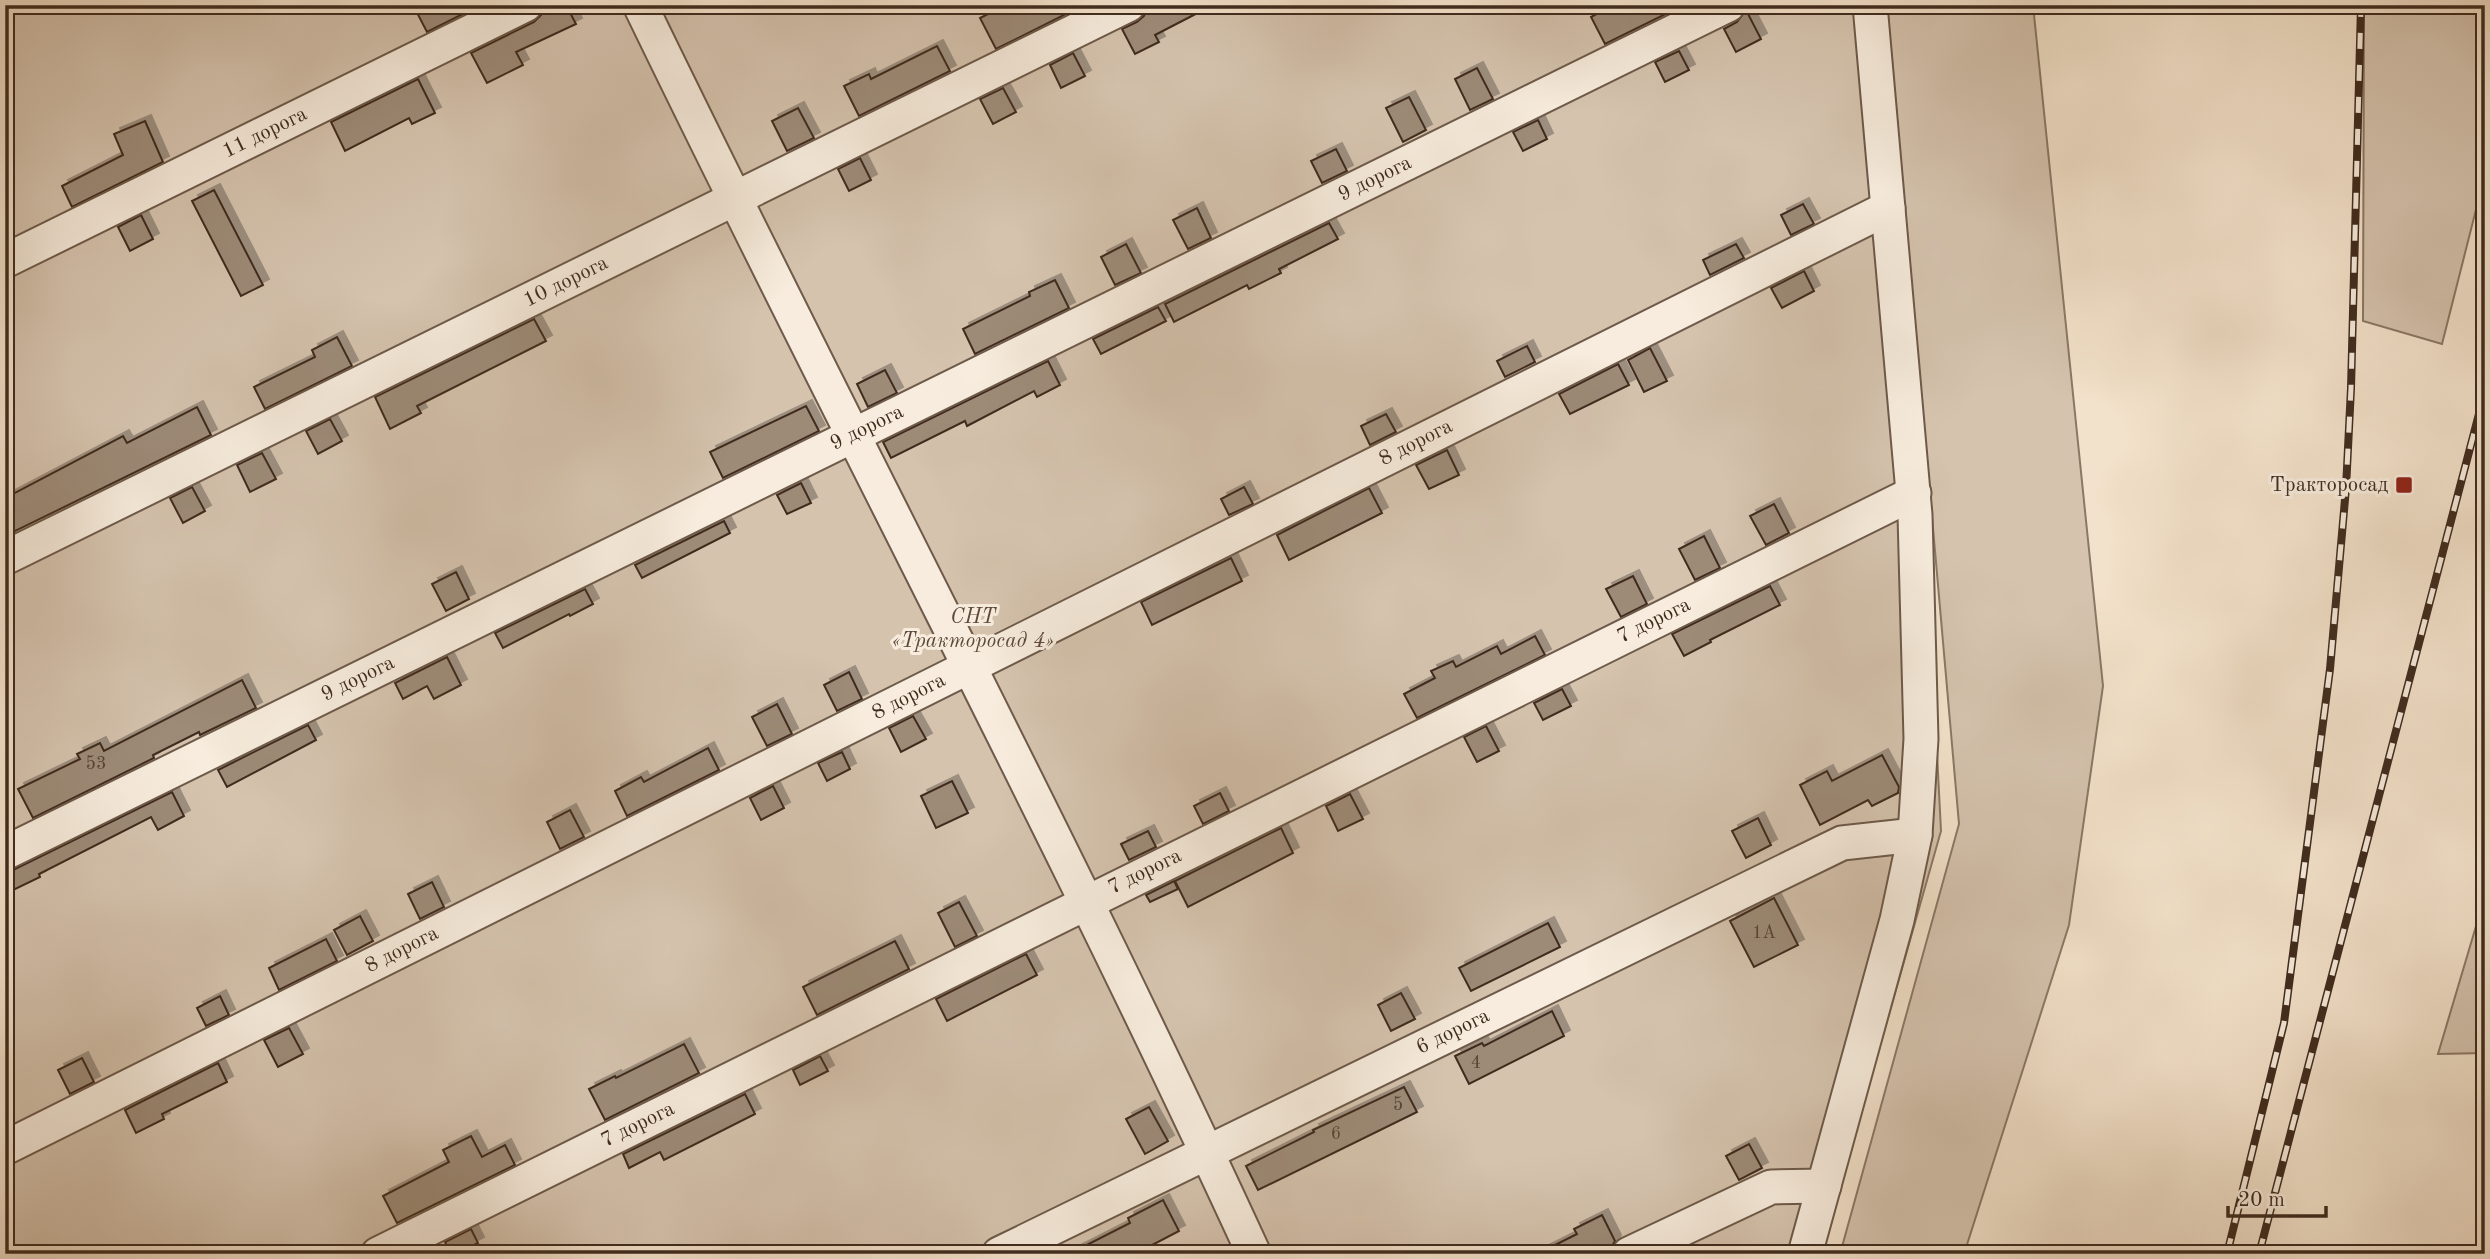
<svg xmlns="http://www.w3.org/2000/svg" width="2490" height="1259" viewBox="0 0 2490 1259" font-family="'Old Standard TT',serif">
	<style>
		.green { fill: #d5c3ae; stroke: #8a7866; stroke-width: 2 }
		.building { fill: #9d8b78; stroke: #402c1f; stroke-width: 2; filter: url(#shadow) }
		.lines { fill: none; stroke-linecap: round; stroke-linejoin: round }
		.street-casing { stroke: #6d5a4a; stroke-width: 37 }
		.street { stroke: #f7ecdd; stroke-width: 33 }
		.rail-casing { stroke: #402c1f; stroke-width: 8 }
		.rail { stroke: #f7ecdd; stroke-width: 5; stroke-dasharray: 16; stroke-linecap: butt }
		.poi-dot { fill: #8f2418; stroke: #f7ecdd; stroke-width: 2.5 }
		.labels { text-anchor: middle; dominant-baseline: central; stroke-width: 6; stroke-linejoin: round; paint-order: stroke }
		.number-label { font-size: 18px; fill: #574435 }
		.street-label { font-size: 21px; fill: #402c1f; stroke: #f7ecdd }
		.poi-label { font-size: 21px; fill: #402c1f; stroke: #f7ecdd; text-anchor: end }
		.park-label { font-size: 21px; font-style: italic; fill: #5e4a3c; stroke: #f7ecdd }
	</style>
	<defs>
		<filter id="shadow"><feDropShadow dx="6" dy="-6" stdDeviation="0" flood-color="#0004"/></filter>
	</defs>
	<rect width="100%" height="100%" fill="#f3e2cb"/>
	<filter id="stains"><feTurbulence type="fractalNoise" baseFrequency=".00286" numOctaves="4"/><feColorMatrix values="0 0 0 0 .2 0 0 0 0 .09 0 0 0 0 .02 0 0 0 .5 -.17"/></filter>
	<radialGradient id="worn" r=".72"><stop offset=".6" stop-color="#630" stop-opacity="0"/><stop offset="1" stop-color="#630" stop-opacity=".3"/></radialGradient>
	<g class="green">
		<path d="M5,5H1878L1925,520L1941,831L1821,1254H5Z"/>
		<path d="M1887,5H2033L2103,686L2069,925L1964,1254H1840L1959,824Z"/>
		<path d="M2364,5H2485V174L2442,344L2363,321Z"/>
		<path d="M2485,896V1053L2438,1054Z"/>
	</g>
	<g class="building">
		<path d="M413,5H481L427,32Z"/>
		<path d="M544,5H566L576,24L516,52L523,65L487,83L471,53L534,22L541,15Z"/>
		<path d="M1006,5H1084L996,49L980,18Z"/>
		<path d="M1152,5H1213L1155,35L1159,42L1135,54L1122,29L1137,22L1144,16L1147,8Z"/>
		<path d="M1613,5H1684L1605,44L1591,17Z"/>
		<path d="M1746,10L1761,39L1736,52L1724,29L1737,22Z"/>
		<path d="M937,46L950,71L859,116L844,86L869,74L871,79Z"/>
		<path d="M1679,51L1689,70L1665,82L1655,62Z"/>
		<path d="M1073,53L1085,76L1061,88L1050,65Z"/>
		<path d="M1477,68L1493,99L1470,110L1455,79Z"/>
		<path d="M418,79L435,113L412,124L409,118L345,151L331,122Z"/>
		<path d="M1003,88L1016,112L993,124L980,99Z"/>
		<path d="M1409,97L1426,130L1403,142L1386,108Z"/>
		<path d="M798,108L814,138L787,151L772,121Z"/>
		<path d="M1538,120L1547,139L1523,151L1513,132Z"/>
		<path d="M145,121L163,162L72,207L62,186L123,155L114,134Z"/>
		<path d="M1336,149L1347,171L1322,183L1311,161Z"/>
		<path d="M860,158L871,180L849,191L838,169Z"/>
		<path d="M214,190L263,285L241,296L192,201Z"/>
		<path d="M1803,204L1814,224L1791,235L1781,215Z"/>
		<path d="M1197,208L1211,238L1188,249L1173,220Z"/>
		<path d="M141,215L153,239L130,251L118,227Z"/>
		<path d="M1329,223L1338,239L1279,269L1281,273L1249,289L1247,285L1174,322L1165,304Z"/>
		<path d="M1126,244L1141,273L1115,285L1101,257Z"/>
		<path d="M1736,244L1744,258L1710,275L1703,260Z"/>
		<path d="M1804,271L1814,291L1782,308L1771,288Z"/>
		<path d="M1055,280L1069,308L975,354L963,329L1030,296L1029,292Z"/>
		<path d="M1158,307L1166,321L1101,354L1093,339Z"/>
		<path d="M534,319L546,341L417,406L421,413L390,429L375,397Z"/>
		<path d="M337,337L352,366L265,409L254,387L315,357L312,350Z"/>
		<path d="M1527,346L1535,362L1505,377L1497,361Z"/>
		<path d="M1650,348L1667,381L1644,392L1628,360Z"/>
		<path d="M1048,361L1060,385L1037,397L1034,391L967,426L965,421L891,458L883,442Z"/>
		<path d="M1618,364L1629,385L1570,414L1559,394Z"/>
		<path d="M885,370L897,393L868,407L857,384Z"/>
		<path d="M806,406L819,431L723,478L710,452Z"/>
		<path d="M197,407L211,435L5,536V498L123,436L127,443Z"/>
		<path d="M1386,414L1396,432L1370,445L1361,426Z"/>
		<path d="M330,419L342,441L318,454L306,431Z"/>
		<path d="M1447,450L1459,475L1429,489L1416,465Z"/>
		<path d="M262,453L276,479L250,492L237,465Z"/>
		<path d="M801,483L811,503L787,514L777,495Z"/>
		<path d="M192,487L205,511L183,523L170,498Z"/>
		<path d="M1244,487L1253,504L1229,515L1221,499Z"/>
		<path d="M1369,488L1382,513L1289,560L1277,535Z"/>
		<path d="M1774,504L1789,533L1766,545L1750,516Z"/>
		<path d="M724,521L730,533L642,578L635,565Z"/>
		<path d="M1704,536L1720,568L1695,580L1679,549Z"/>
		<path d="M1231,558L1242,581L1152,625L1141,602Z"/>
		<path d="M456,572L469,599L446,611L432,584Z"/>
		<path d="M1633,576L1647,604L1621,617L1606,589Z"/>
		<path d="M1770,586L1780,605L1710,640L1711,642L1684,656L1672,634Z"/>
		<path d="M585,589L593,604L570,616L569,614L503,648L495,633Z"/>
		<path d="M1535,636L1545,655L1417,718L1404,694L1435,678L1431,671L1453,661L1456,667L1497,646L1501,654Z"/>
		<path d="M447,657L461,685L434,699L427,686L403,699L395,683Z"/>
		<path d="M849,672L862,699L837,711L824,685Z"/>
		<path d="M242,680L256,708L200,735L199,732L153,755L154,758L33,818L18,789L80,759L77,754L100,743L104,751Z"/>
		<path d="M1562,689L1571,706L1543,720L1534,703Z"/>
		<path d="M777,704L792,734L767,746L752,717Z"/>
		<path d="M913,716L926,739L901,752L889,728Z"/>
		<path d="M308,725L316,740L227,787L218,770Z"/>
		<path d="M1486,726L1499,751L1477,762L1464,737Z"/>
		<path d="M708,748L719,770L627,816L615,791L641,777L644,782Z"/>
		<path d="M842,752L850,769L827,781L818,763Z"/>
		<path d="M1882,755L1899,787L1898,793L1872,806L1868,800L1820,825L1800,785L1827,771L1832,781Z"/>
		<path d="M952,781L968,813L936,828L921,796Z"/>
		<path d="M773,786L784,808L761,820L750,798Z"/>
		<path d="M172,792L184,816L158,830L151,817L39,874L40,877L5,894V872L13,870Z"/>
		<path d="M1220,793L1229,811L1203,824L1194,806Z"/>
		<path d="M1350,794L1363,819L1338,831L1326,806Z"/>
		<path d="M570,810L584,837L560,849L547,822Z"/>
		<path d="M1758,818L1771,845L1746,858L1732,831Z"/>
		<path d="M1281,828L1293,853L1188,907L1175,881Z"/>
		<path d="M1148,831L1156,847L1129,860L1121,844Z"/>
		<path d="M1174,881L1178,889L1150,902L1146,895Z"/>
		<path d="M432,882L444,907L420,919L408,894Z"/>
		<path d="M1774,898L1798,945L1754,967L1730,921Z"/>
		<path d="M959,902L977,936L955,947L938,913Z"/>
		<path d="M360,916L373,941L347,955L334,930Z"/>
		<path d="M1548,923L1560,947L1471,991L1459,968Z"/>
		<path d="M326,939L337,961L279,990L269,968Z"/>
		<path d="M895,941L909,969L817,1015L803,987Z"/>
		<path d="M1026,954L1037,975L947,1021L936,999Z"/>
		<path d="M1401,993L1415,1019L1391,1031L1378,1005Z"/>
		<path d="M220,996L229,1015L206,1026L197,1008Z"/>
		<path d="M1552,1011L1564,1036L1469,1084L1455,1056L1482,1043L1484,1046Z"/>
		<path d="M289,1028L303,1054L278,1067L264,1040Z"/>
		<path d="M684,1044L699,1073L605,1120L589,1089L615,1076L616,1078Z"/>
		<path d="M820,1056L828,1071L800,1085L793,1070Z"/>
		<path d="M82,1058L94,1082L70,1094L58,1070Z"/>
		<path d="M218,1063L227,1082L162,1114L164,1119L136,1133L125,1110Z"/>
		<path d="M1404,1087L1417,1112L1258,1190L1246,1166L1314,1132L1313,1130Z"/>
		<path d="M745,1094L755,1114L664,1160L660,1152L629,1168L623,1154Z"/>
		<path d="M1149,1107L1168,1141L1145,1154L1126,1119Z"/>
		<path d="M471,1136L482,1157L505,1145L515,1165L397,1223L383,1196L449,1162L443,1150Z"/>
		<path d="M1749,1144L1762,1168L1739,1180L1726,1156Z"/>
		<path d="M1163,1200L1179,1231L1135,1254H1069L1130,1223L1128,1218Z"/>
		<path d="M1602,1215L1615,1241L1612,1246L1596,1254H1537L1577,1234L1574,1229Z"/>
		<path d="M471,1229L478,1243L456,1254H451L445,1242Z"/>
	</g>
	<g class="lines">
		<g class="street-casing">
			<g id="street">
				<path d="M640,5C842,423 1060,832 1254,1254"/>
				<path d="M5,261L525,5"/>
				<path d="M5,558L1128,5"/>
				<path d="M5,853L1728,5"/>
				<path d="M5,1148L1888,208"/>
				<path d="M378,1254L1914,493"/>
				<path d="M999,1254L1842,843L1915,835"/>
				<path d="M1629,1254L1771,1187L1824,1186"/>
				<path d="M1805,1254L1897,920L1915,835L1921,739L1915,515L1870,5"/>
			</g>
		</g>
		<use href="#street" class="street"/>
		<g class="rail-casing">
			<g id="rail">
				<path d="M2227,1254L2284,1023L2330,669L2346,488L2351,388L2361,5"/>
				<path d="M2259,1254L2485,391"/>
			</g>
		</g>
		<use href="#rail" class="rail"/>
	</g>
	<rect class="poi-dot" x="2395" y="476" width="18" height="18" rx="3.5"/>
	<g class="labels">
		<g class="number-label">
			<text x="96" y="764">53</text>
			<text x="1764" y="933">1А</text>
			<text x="1476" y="1063">4</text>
			<text x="1398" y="1105">5</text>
			<text x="1336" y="1134">6</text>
		</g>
		<g class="street-label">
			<text transform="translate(265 133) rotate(-26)">11 дорога</text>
			<text transform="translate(1375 179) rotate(-26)">9 дорога</text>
			<text transform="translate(566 282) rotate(-26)">10 дорога</text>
			<text transform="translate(867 428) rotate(-26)">9 дорога</text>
			<text transform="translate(1416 443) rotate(-27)">8 дорога</text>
			<text transform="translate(1654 621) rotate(-26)">7 дорога</text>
			<text transform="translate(358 679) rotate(-26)">9 дорога</text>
			<text transform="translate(909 697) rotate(-27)">8 дорога</text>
			<text transform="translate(1145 872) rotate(-26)">7 дорога</text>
			<text transform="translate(402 950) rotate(-27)">8 дорога</text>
			<text transform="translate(1453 1032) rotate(-26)">6 дорога</text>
			<text transform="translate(638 1125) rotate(-26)">7 дорога</text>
		</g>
		<g class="poi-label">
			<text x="2388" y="485">Тракторосад</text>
		</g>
		<g class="park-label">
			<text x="973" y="617">СНТ<tspan x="973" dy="24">«Тракторосад 4»</tspan></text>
		</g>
	</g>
	<rect width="2490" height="1259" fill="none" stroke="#f3e2cb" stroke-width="28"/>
	<rect x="7" y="7" width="2476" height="1245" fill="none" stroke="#402c1f" stroke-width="3.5"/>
	<rect x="14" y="14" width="2462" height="1231" fill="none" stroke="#402c1f" stroke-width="2"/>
	<path d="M2228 1206v10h98v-10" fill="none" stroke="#402c1f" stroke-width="3.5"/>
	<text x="2238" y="1206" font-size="21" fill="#402c1f" stroke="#f7ecdd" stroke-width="5" paint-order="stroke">20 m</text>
	<rect width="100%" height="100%" filter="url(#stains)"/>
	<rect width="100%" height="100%" fill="url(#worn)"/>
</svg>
